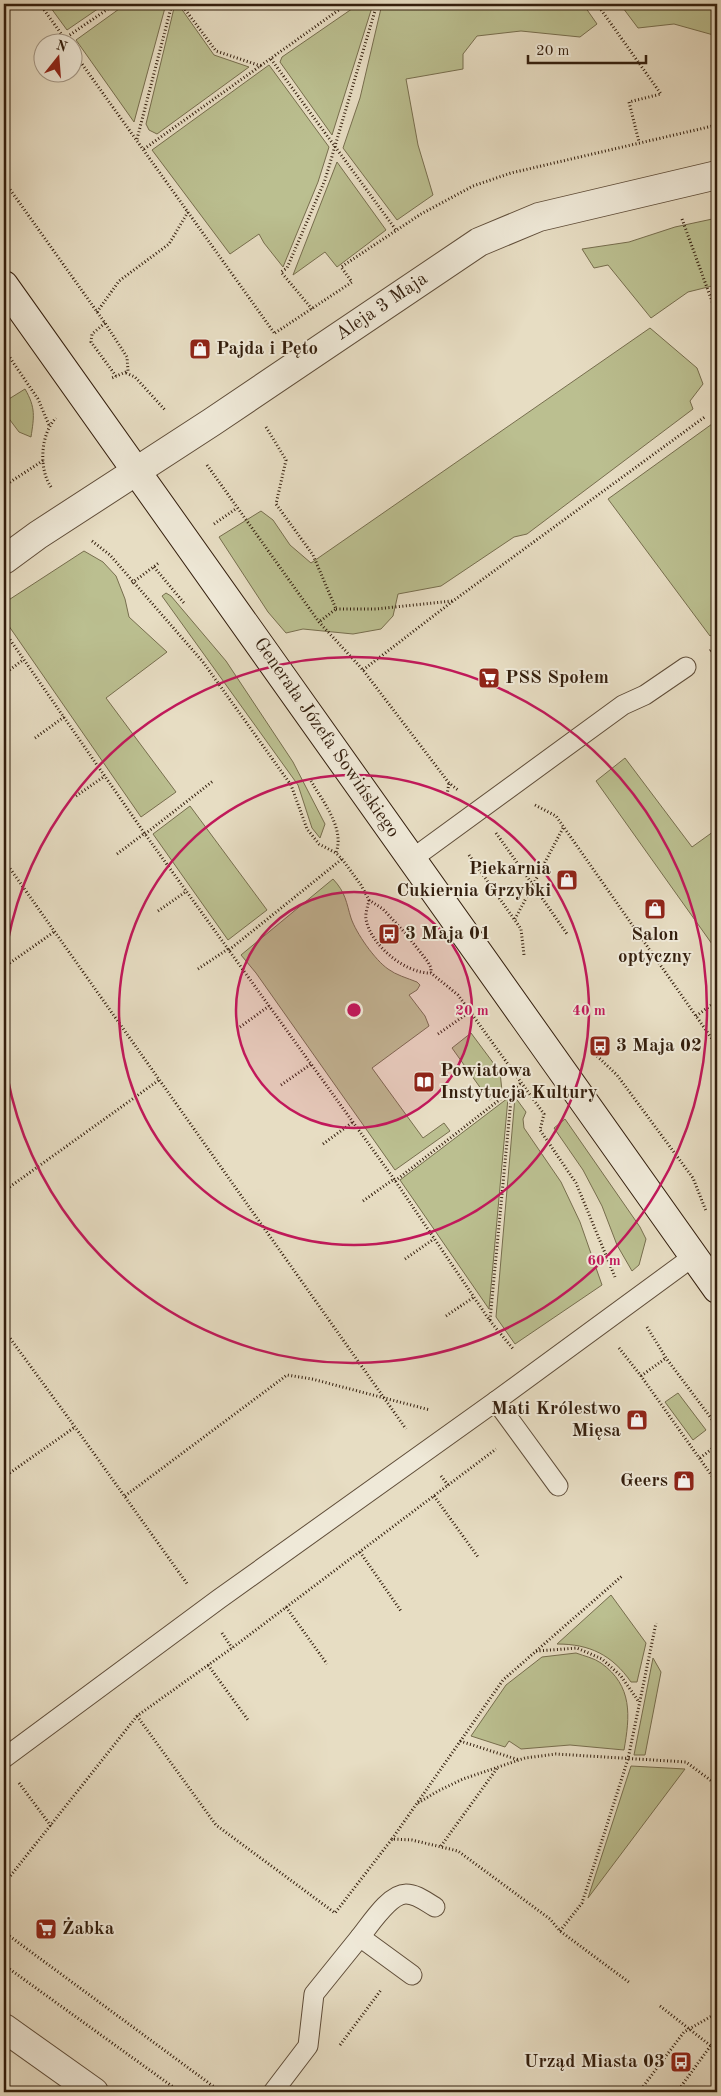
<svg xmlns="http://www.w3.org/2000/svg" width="721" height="2096" viewBox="0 0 721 2096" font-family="'Old Standard TT',serif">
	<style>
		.green { fill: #bbbf90; stroke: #776e4e }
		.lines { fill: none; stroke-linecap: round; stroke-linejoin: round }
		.lane-casing { stroke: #604e3a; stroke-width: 21 }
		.street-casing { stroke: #604e3a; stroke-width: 30 }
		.secondary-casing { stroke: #331e0d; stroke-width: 30 }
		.path { stroke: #331e0d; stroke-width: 3; stroke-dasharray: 1 2.5; stroke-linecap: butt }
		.lane { stroke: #efe9d8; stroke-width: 19 }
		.street { stroke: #efe9d8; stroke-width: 28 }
		.secondary { stroke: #efe9d8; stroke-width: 28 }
		.ring { fill: none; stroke: #c2185b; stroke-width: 2.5 }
		.labels { text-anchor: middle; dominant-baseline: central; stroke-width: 4; stroke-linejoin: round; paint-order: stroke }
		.street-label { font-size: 19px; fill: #331e0d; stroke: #efe9d8 }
		.poi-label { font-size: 19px; font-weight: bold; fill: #331e0d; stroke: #efe9d8; text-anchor: start }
		.centre { fill: #c2185b; stroke: #efe9d8; stroke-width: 2.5 }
		.ring-label { font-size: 15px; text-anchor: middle; font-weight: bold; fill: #c2185b; stroke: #efe9d8; stroke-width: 4; stroke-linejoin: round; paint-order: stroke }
	</style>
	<rect width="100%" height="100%" fill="#e7ddc3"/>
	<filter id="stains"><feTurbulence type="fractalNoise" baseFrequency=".004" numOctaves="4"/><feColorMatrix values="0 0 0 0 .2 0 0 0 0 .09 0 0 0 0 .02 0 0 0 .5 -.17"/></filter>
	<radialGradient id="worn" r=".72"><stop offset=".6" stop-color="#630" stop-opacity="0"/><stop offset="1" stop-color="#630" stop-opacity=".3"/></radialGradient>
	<g class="green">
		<path d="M48,4H105L67,30Z"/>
		<path d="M126,4H166L134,122L76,40Z"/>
		<path d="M175,4H178L214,55L249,67L157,134L149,130L146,124Z"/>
		<path d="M359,4H373L332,135L280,62L282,57Z"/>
		<path d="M382,4H583L597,24L580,37L521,31L477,36L463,54V69L406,79L418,145L433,195L397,220L343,148L360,98Z"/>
		<path d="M620,4H717V36L674,24L638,28Z"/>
		<path d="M269,65L329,147L318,182L283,267L264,243L259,234L230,254L152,150Z"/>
		<path d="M337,162L386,230L337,267L325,252L293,275Z"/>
		<path d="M717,218V297L712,286L688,292L651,318L608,265L594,268L582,249L629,242L675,227Z"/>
		<path d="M650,328L697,368L703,384L690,401L693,409L527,534L514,537L441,586L398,594L393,616L381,629L353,634L303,629L286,633L268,612L219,537L261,511L273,520L290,545L311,563Z"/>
		<path d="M25,389C36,408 34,417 31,437L19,432L4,412V402Z"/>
		<path d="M712,424L717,432V631L710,636L608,499Z"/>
		<path d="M84,551L103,562L116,576L125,599L129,617L167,652L106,698L176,792L141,817L4,619V603Z"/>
		<path d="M166,593L171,596L226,661L293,762L325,824L320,838L312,828L298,785L162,596Z"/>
		<path d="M625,758L692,847L717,829V951L596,781Z"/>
		<path d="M190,806L267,910L228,940L153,834Z"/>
		<path d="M333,879C346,893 346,902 351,918C356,933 375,960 388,969C396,975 407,978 417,982L420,985L417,990L409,995L425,1016L429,1026L372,1068L423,1138L444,1123L450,1131L395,1170L256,973L241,955Z"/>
		<path d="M471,1033L500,1072L502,1091L489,1100L452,1048Z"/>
		<path d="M515,1097L526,1112L523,1119L524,1128L561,1182L580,1222L602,1285L515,1344L496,1317Z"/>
		<path d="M508,1098L489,1309L400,1180Z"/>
		<path d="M565,1119L640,1227L646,1239L639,1265L632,1271L617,1245L602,1206L583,1170L554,1128Z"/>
		<path d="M678,1393L706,1430L693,1440L665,1402Z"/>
		<path d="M611,1595L646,1643L637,1682H631C612,1655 590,1644 557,1644Z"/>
		<path d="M576,1653C584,1656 594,1658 601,1663C633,1686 630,1716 624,1750L570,1745L521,1749L509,1741L505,1747L471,1736L506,1685L542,1657Z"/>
		<path d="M653,1658L661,1672L645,1755H634Z"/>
		<path d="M631,1766L685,1769L588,1898Z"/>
	</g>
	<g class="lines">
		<g class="lane-casing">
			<g id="lane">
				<path d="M412,859L623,705L645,695L686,667"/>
				<path d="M496,1401L558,1486"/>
				<path d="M4,1758L219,1599L496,1401L694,1256"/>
				<path d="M360,1937C370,1925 389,1894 406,1894C417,1894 426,1902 435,1907"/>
				<path d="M273,2092L308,2046L314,1994L360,1937L412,1975"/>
			</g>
		</g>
		<g class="street-casing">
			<g id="street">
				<path d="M4,560L38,535L212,422L479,242L539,217L717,175"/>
				<path d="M4,2028L94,2092"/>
			</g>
		</g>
		<g class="secondary-casing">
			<path id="secondary" d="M4,285L717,1289"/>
		</g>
		<g class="path">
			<path d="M40,4L67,42"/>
			<path d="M181,4L216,51L261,66"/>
			<path d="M597,4L661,94L629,102L639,142"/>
			<path d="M64,39L115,4"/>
			<path d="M72,50L275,334"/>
			<path d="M271,59L396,230"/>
			<path d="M137,139L172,4"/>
			<path d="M144,149L347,4"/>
			<path d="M4,181L105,323L127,357L128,371L112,378"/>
			<path d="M682,219L717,315"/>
			<path d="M312,309L281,272L287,268L325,180L377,4"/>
			<path d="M97,312L119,281L169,244L188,212"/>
			<path d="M105,323L92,334L91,342L116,376"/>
			<path d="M275,333L352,282L341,267L421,214L473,186L511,173L717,125"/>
			<path d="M4,349L38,399L49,425"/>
			<path d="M126,373L135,377L165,410"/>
			<path d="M266,427L286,460L276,504L313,555L336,609L319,622"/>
			<path d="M207,465L319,622L363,670L449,783L458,790"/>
			<path d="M4,486L44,460"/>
			<path d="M51,487C38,468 41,433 56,418"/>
			<path d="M214,524L237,508"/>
			<path d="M92,541L110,555L203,662L291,785L307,829L319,844L336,853L342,859L361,885L369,900L383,909L406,934L428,962L431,968V973"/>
			<path d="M154,567L184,603"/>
			<path d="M132,583L160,562"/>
			<path d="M336,609H376L452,601"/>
			<path d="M4,631L145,834L394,1179L490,1321L514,1350"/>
			<path d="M710,651L717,646"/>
			<path d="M363,670L453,601L706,416"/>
			<path d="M4,674L23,660"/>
			<path d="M35,738L64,717"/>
			<path d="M311,781C323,802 345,828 336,853"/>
			<path d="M447,795L449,783"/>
			<path d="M76,796L105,776"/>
			<path d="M535,805L556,816L717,1046"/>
			<path d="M563,828L533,885L567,934"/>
			<path d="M496,833L533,885L515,919"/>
			<path d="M145,834L213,781"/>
			<path d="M117,854L145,833"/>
			<path d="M469,855L521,929L524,955"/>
			<path d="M4,860L406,1429"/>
			<path d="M369,900C368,906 365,913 366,919C370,945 406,974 431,973L458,995L544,1114L540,1130L576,1183L615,1277"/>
			<path d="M158,911L187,891"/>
			<path d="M229,950L342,859"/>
			<path d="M4,967L54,932"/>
			<path d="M198,969L228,949"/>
			<path d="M696,1016L717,1001"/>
			<path d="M240,1027L269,1006"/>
			<path d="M438,1034L471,1011"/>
			<path d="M597,1056L617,1075L693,1178L706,1211"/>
			<path d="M281,1085L311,1064"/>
			<path d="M323,1144L353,1122"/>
			<path d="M395,1181L521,1083"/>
			<path d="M4,1191L159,1080"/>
			<path d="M363,1201L394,1179"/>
			<path d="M405,1259L434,1239"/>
			<path d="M446,1316L474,1297"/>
			<path d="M490,1320L512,1089"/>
			<path d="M647,1327L666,1358L717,1426"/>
			<path d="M4,1330L75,1427L188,1585"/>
			<path d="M619,1348L641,1376L717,1483"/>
			<path d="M641,1376L666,1358"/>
			<path d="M700,1458L717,1445"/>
			<path d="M441,1476L448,1485"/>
			<path d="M4,1477L75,1427"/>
			<path d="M125,1496L287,1375L312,1379L430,1410"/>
			<path d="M434,1496L478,1557"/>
			<path d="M360,1552L401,1611"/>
			<path d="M286,1607L327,1664"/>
			<path d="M222,1633L232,1648"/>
			<path d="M536,1651L577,1648L602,1659L621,1676L639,1702"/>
			<path d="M208,1665L248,1720"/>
			<path d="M137,1716L216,1825L335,1913L392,1839L412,1840L458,1851L550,1919L560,1931L630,1983"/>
			<path d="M460,1741L519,1760"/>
			<path d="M19,1783L51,1826"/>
			<path d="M418,1803L438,1791L463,1779L525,1758L556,1754L686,1762L717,1785"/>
			<path d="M392,1839L503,1680L622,1576"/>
			<path d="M441,1846L498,1767"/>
			<path d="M4,1884L137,1716L232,1648L496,1449"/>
			<path d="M560,1931L582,1903L628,1759L656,1623"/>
			<path d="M4,1932L221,2092"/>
			<path d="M4,1965L180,2092"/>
			<path d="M660,2006L711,2046"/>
			<path d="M340,2045L381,1990"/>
			<path d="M4,2088L9,2092"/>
			<path d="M639,2092L684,2032L717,2013"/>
			<path d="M677,2092L717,2037"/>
		</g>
		<use href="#lane" class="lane"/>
		<use href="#street" class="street"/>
		<use href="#secondary" class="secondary"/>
	</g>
	<circle cx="354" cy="1010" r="118" fill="#c2185b" fill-opacity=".12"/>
	<g class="ring">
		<circle cx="354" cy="1010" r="118"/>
		<circle cx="354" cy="1010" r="235"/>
		<path d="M4 964A353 353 0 1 1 4 1056"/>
	</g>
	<defs>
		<g id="shop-square" transform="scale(1.125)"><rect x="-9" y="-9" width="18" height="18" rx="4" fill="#8f2418" stroke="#efe9d8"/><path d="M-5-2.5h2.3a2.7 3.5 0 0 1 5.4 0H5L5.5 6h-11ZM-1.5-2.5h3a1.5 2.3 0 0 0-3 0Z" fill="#fff"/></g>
		<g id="supermarket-square" transform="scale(1.125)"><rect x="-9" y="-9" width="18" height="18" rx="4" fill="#8f2418" stroke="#efe9d8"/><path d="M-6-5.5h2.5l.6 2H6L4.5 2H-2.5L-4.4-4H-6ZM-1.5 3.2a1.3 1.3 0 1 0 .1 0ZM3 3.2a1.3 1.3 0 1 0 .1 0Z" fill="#fff"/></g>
		<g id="bus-square" transform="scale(1.125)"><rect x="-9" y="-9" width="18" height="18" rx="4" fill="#8f2418" stroke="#efe9d8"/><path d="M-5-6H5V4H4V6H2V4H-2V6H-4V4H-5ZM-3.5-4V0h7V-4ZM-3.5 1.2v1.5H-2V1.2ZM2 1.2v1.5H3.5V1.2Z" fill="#fff"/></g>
		<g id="library-square" transform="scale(1.125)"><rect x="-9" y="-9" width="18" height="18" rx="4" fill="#8f2418" stroke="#efe9d8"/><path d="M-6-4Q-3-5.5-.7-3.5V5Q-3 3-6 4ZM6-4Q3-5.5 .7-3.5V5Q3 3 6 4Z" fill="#fff"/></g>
	</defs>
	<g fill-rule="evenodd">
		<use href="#shop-square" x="200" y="349"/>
		<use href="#supermarket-square" x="489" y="678"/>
		<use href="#shop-square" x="567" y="880"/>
		<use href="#shop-square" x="655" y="909"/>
		<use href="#bus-square" x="389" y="934"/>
		<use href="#bus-square" x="600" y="1046"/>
		<use href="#library-square" x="424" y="1082"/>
		<use href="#shop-square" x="637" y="1420"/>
		<use href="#shop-square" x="684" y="1481"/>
		<use href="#supermarket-square" x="46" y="1929"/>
		<use href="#bus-square" x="681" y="2062"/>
	</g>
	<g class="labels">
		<g class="street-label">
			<text transform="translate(382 307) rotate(-34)">Aleja 3 Maja</text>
			<text transform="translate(326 738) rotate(55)">Generała Józefa Sowińskiego</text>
		</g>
		<g class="poi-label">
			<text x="216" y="349">Pajda i Pęto</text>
			<text x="505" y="678">PSS Społem</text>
			<text x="551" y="869" text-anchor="end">Piekarnia<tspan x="551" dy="22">Cukiernia Grzybki</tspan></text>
			<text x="405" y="934">3 Maja 01</text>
			<text x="655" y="935" text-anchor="middle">Salon<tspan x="655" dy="22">optyczny</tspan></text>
			<text x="616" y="1046">3 Maja 02</text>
			<text x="440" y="1071">Powiatowa<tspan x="440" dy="22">Instytucja Kultury</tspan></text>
			<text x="621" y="1409" text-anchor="end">Mati Królestwo<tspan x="621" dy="22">Mięsa</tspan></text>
			<text x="668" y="1481" text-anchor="end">Geers</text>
			<text x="62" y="1929">Żabka</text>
			<text x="665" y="2062" text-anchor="end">Urząd Miasta 03</text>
		</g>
	</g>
	<circle cx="354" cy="1010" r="8" class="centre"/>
	<g class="ring-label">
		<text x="472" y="1015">20 m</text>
		<text x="589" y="1015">40 m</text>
		<text x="604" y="1265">60 m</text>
	</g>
	<rect width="721" height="2096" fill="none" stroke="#e7ddc3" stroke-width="20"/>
	<rect x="5" y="5" width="711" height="2086" fill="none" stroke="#331e0d" stroke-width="2.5"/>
	<rect x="10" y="10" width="701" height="2076" fill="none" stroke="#331e0d"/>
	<g transform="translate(58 58) rotate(17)"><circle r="24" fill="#efe9d8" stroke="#a49887"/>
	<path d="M0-4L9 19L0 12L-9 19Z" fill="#8f2418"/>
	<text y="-8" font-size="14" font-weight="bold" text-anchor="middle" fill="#331e0d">N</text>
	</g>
	<path d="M528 55v8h118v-8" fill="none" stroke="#331e0d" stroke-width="2.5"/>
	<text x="536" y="55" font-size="15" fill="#331e0d" stroke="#efe9d8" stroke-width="4" paint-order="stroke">20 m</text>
	<rect width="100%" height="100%" filter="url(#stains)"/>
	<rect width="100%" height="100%" fill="url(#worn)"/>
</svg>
